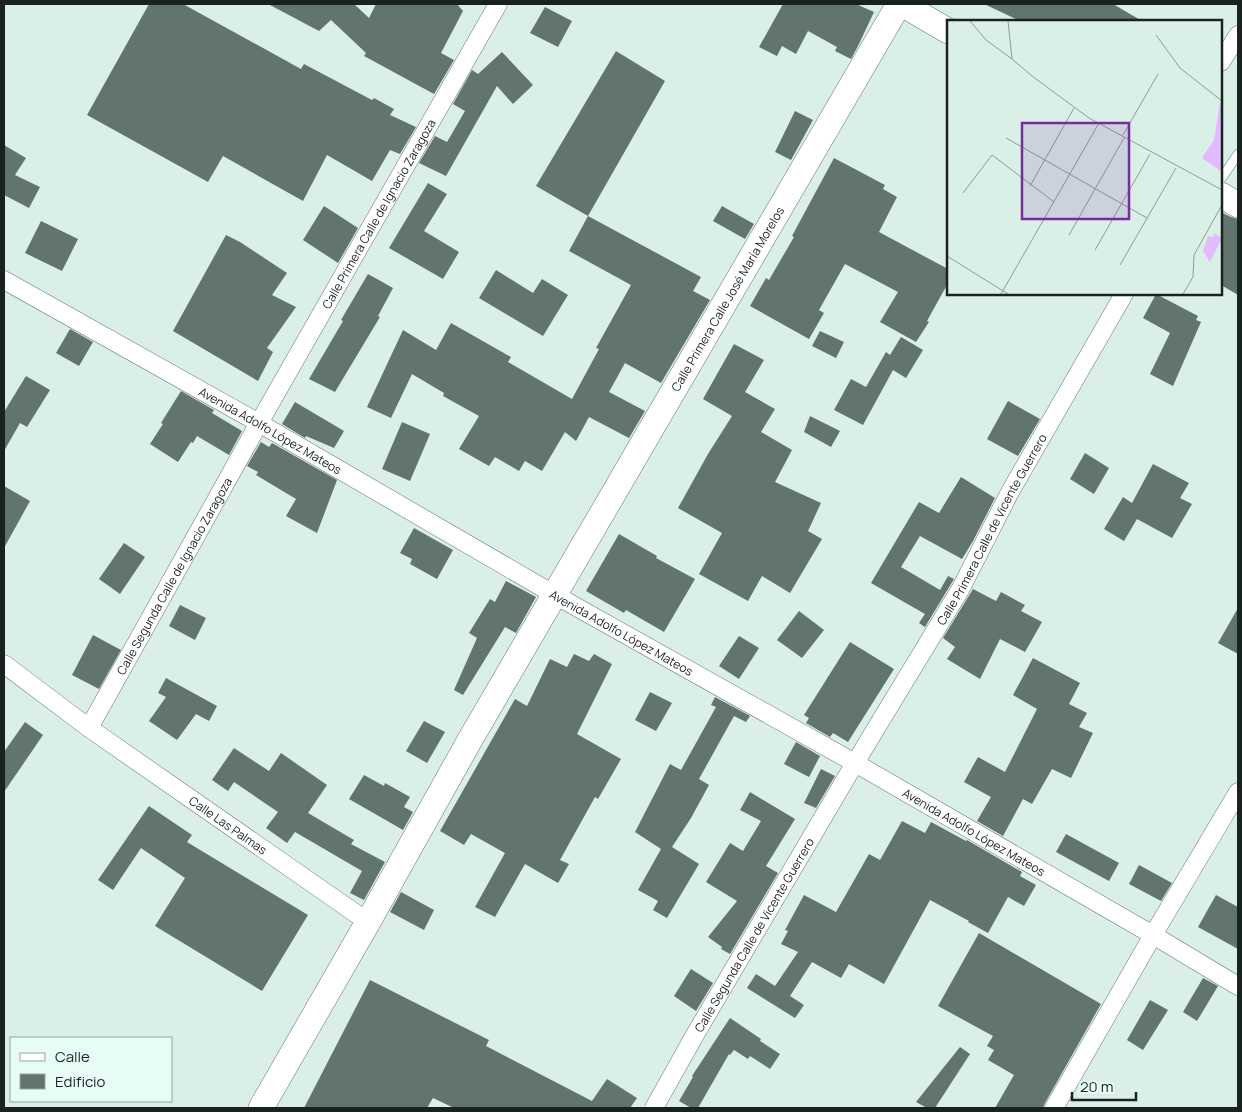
<svg xmlns="http://www.w3.org/2000/svg" width="1242" height="1112" viewBox="0 0 1242 1112" font-family="Manrope,sans-serif">
	<style>
		.building { fill: #62756c }
		.lines { fill: none; stroke-linecap: round; stroke-linejoin: round }
		.lane-casing { stroke: #667970; stroke-width: 10 }
		.street-casing { stroke: #667970; stroke-width: 19 }
		.secondary-casing { stroke: #667970; stroke-width: 26 }
		.lane { stroke: #fff; stroke-width: 9 }
		.street { stroke: #fff; stroke-width: 18 }
		.secondary { stroke: #fff; stroke-width: 25 }
		.labels { text-anchor: middle; dominant-baseline: central; stroke-width: 4; stroke-linejoin: round; paint-order: stroke }
		.street-label { font-size: 12px; fill: #1a221f; stroke: #e7fcf3 }
		.inset-road { fill: none; stroke: #8d9d96; stroke-width: 1 }
		.view { fill: #762c9e; fill-opacity: 0.15; stroke: #762c9e; stroke-width: 2.5 }
		.inset-edge { fill: none; stroke: #1a221f; stroke-width: 2.5 }
	</style>
	<rect width="100%" height="100%" fill="#daefe5"/>
	<g class="building">
		<path d="M149,4H183L301,69L304,64L372,100L374,98L394,109L390,115L416,127L400,154L390,150L372,181L327,155L303,201L223,156L208,182L87,115Z"/>
		<path d="M268,4H354L369,18L376,4H457L463,11L441,53L454,60L434,94L364,56L366,53L331,20L319,31Z"/>
		<path d="M783,4H856L874,12L858,46L851,59L835,51L837,47L808,31L796,54L782,46L777,56L759,47Z"/>
		<path d="M984,4H1113L1142,21H1020Z"/>
		<path d="M545,7L572,21L558,47L530,33Z"/>
		<path d="M616,51L665,81L588,216L536,186Z"/>
		<path d="M502,52L533,85L513,104L497,86L446,176L419,163L435,136L447,142L465,111L453,104L472,70L478,74Z"/>
		<path d="M795,111L813,120L791,160L775,152Z"/>
		<path d="M4,145L26,158L15,175L40,187L29,208L4,195Z"/>
		<path d="M834,158L885,185L883,189L897,197L879,232L948,269V283L927,321L929,322L916,342L880,322L898,292L845,264L819,310L824,313L809,339L750,306L766,278L769,280L794,237L792,236Z"/>
		<path d="M428,183L447,194L424,231L459,252L443,279L389,248Z"/>
		<path d="M324,206L358,228L338,263L303,240Z"/>
		<path d="M722,206L754,224L745,239L713,221Z"/>
		<path d="M1221,212L1231,217L1238,219V295L1221,285Z"/>
		<path d="M588,216L701,277L693,291L710,300L661,383L625,363L609,392L645,411L629,438L589,417L576,441L565,432L542,471L525,461L519,471L495,457L489,466L459,449L479,416L443,396L444,393L412,374L391,418L367,407L403,330L436,350L451,323L511,357L508,362L572,399L599,349L596,348L631,285L569,251Z"/>
		<path d="M41,221L78,239L62,271L25,253Z"/>
		<path d="M226,235L240,242L287,273L272,295L296,307L267,348L273,352L258,381L173,331Z"/>
		<path d="M496,270L533,293L542,279L568,295L543,336L479,298Z"/>
		<path d="M368,274L393,288L378,316L380,317L335,392L309,379L343,321L341,320Z"/>
		<path d="M1156,294L1198,316L1196,320L1201,322L1173,386L1150,374L1170,333L1143,318Z"/>
		<path d="M70,329L93,342L79,366L56,353Z"/>
		<path d="M820,331L844,342L836,358L812,346Z"/>
		<path d="M901,337L923,350L906,378L893,370L863,425L834,410L851,379L866,387L886,352L890,355Z"/>
		<path d="M734,344L764,360L745,392L775,409L761,432L792,450L775,482L821,503L808,531L822,539L790,593L762,576L748,601L699,574L722,533L678,508L708,454L732,416L703,399Z"/>
		<path d="M26,376L50,390L27,427L20,423L4,451V412Z"/>
		<path d="M181,391L214,410L212,413L242,431L229,455L197,436L193,443L191,442L178,462L150,444L163,424L161,423Z"/>
		<path d="M1008,401L1040,419L1018,456L987,439Z"/>
		<path d="M295,402L344,431L334,448L306,436L305,438L282,424Z"/>
		<path d="M810,416L840,431L831,447L804,432Z"/>
		<path d="M402,422L430,434L410,481L382,469Z"/>
		<path d="M261,442L269,447L272,443L337,480L317,533L286,516L296,499L256,475L258,472L247,466Z"/>
		<path d="M1085,453L1109,468L1094,494L1070,479Z"/>
		<path d="M1153,464L1189,483L1180,498L1192,504L1172,538L1137,519L1124,541L1104,529L1123,497L1132,503Z"/>
		<path d="M961,477L995,498L973,541L962,559L920,536L901,567L940,590L948,576L954,579L925,627L919,623L925,614L871,583L919,502L939,513Z"/>
		<path d="M4,486L30,501L4,548Z"/>
		<path d="M414,528L453,550L437,579L410,564L412,559L400,553Z"/>
		<path d="M619,534L657,556L656,558L695,579L664,632L626,610L624,613L586,591Z"/>
		<path d="M124,543L145,557L120,594L99,579Z"/>
		<path d="M506,581L536,597L516,633L505,627L463,695L454,690L477,638L469,633L490,599L495,602Z"/>
		<path d="M973,589L996,601L1001,592L1025,605L1021,611L1042,622L1025,652L1000,639L980,679L947,659L955,647L943,638Z"/>
		<path d="M180,605L206,618L195,640L169,626Z"/>
		<path d="M1238,608V654L1218,643Z"/>
		<path d="M799,611L824,630L802,658L777,640Z"/>
		<path d="M93,635L121,650L99,689L72,675Z"/>
		<path d="M739,636L759,648L739,679L719,666Z"/>
		<path d="M850,642L894,669L848,742L833,733L830,737L806,723L809,718L804,715Z"/>
		<path d="M574,654L589,661L594,654L612,664L577,734L621,759L598,799L595,797L560,860L569,864L558,883L525,864L495,917L475,907L505,853L471,834L464,845L440,831L515,699L527,706L550,659L567,667Z"/>
		<path d="M1033,658L1080,683L1069,704L1087,713L1079,727L1093,733L1071,778L1052,769L1032,804L1023,799L1003,836L977,821L991,797L964,782L978,757L1005,772L1037,709L1013,695Z"/>
		<path d="M166,678L217,706L209,721L196,714L177,740L149,721L166,697L158,693Z"/>
		<path d="M650,692L672,703L656,731L635,720Z"/>
		<path d="M715,697L750,716L746,722L734,716L699,779L709,785L691,818L672,847L699,864L667,918L653,910L658,901L638,890L661,849L635,832L670,764L681,770L716,707L711,705Z"/>
		<path d="M424,721L445,732L427,763L406,751Z"/>
		<path d="M25,722L43,735L4,792V752Z"/>
		<path d="M796,742L820,756L809,777L784,764Z"/>
		<path d="M234,748L269,771L281,753L327,785L308,813L354,840L351,844L385,862L364,900L350,893L362,871L295,832L287,843L266,828L278,812L234,782L228,791L212,780Z"/>
		<path d="M821,769L835,776L816,808L804,803Z"/>
		<path d="M364,775L384,786L385,783L410,797L404,807L413,812L403,830L349,799Z"/>
		<path d="M750,792L795,819L766,866L778,873L730,954L721,949L722,947L708,937L737,901L706,882L730,843L743,851L761,821L740,810Z"/>
		<path d="M149,806L192,835L187,842L308,915L262,991L155,926L185,878L141,848L113,890L98,880Z"/>
		<path d="M902,821L925,833L931,822L966,841L967,840L1022,872L1020,876L1036,885L1024,906L1008,897L988,933L968,922L969,921L930,900L884,984L849,964L841,978L812,962L790,996L804,1005L795,1018L747,988L756,974L775,986L798,952L781,944L788,931L785,930L804,895L836,912L869,854L880,860Z"/>
		<path d="M1066,834L1119,863L1109,881L1056,852Z"/>
		<path d="M1139,865L1172,883L1161,901L1129,884Z"/>
		<path d="M401,892L434,910L424,930L390,912Z"/>
		<path d="M1216,895L1238,907V949L1198,927Z"/>
		<path d="M979,933L1101,1004L1045,1103L1043,1108H995L1014,1075L988,1060L994,1050L987,1046L993,1036L938,1006Z"/>
		<path d="M691,969L713,983L696,1011L674,996Z"/>
		<path d="M1203,978L1218,986L1197,1021L1183,1012Z"/>
		<path d="M370,980L489,1040L486,1046L592,1101L607,1079L637,1098L630,1108H454L433,1098L427,1108H304Z"/>
		<path d="M1150,1000L1168,1010L1143,1050L1127,1040Z"/>
		<path d="M730,1018L761,1039L760,1041L780,1054L770,1069L750,1056L748,1059L734,1050L730,1055L729,1054L698,1108H691L679,1101L693,1077L692,1076Z"/>
		<path d="M960,1047L970,1054L935,1108H927L916,1102Z"/>
	</g>
	<g class="lines">
		<g class="lane-casing">
			<path id="lane" d="M1221,179L1238,154"/>
		</g>
		<g class="street-casing">
			<g id="street">
				<path d="M1221,62L1238,35"/>
				<path id="s1" d="M4,280L259,423L555,595L855,763L1153,935L1238,986"/>
				<path id="s2" d="M4,664L89,728L368,922"/>
				<path id="s3" d="M89,728L259,423L498,4"/>
				<path id="s4" d="M654,1108L696,1033L855,763L960,590L1010,492L1124,294"/>
				<path d="M1054,1108L1153,935L1238,792"/>
			</g>
		</g>
		<g class="secondary-casing">
			<g id="secondary">
				<path d="M902,4L948,31"/>
				<path d="M1221,195L1238,205"/>
				<path id="s5" d="M261,1108L368,922L471,738L899,4"/>
			</g>
		</g>
		<use href="#lane" class="lane"/>
		<use href="#street" class="street"/>
		<use href="#secondary" class="secondary"/>
	</g>
	<g class="labels">
		<g class="street-label">
			<text stroke="none"><textPath href="#s3" startOffset="590">Calle Primera Calle de Ignacio Zaragoza</textPath></text>
			<text stroke="none"><textPath href="#s5" startOffset="934">Calle Primera Calle José María Morelos</textPath></text>
			<text stroke="none"><textPath href="#s1" startOffset="306">Avenida Adolfo López Mateos</textPath></text>
			<text stroke="none"><textPath href="#s4" startOffset="670">Calle Primera Calle de Vicente Guerrero</textPath></text>
			<text stroke="none"><textPath href="#s3" startOffset="174">Calle Segunda Calle de Ignacio Zaragoza</textPath></text>
			<text stroke="none"><textPath href="#s1" startOffset="711">Avenida Adolfo López Mateos</textPath></text>
			<text stroke="none"><textPath href="#s2" startOffset="276">Calle Las Palmas</textPath></text>
			<text stroke="none"><textPath href="#s1" startOffset="1116">Avenida Adolfo López Mateos</textPath></text>
			<text stroke="none"><textPath href="#s4" startOffset="200">Calle Segunda Calle de Vicente Guerrero</textPath></text>
		</g>
	</g>
	<g transform="translate(947 20)">
		<rect width="275" height="275" fill="#daefe5"/>
		<path d="M273,83L275,84V152L255,138L267,120ZM267,213L275,218L263,242L256,231L261,216L266,217Z" fill="#e2bafe"/>
		<path class="inset-road" d="M23,1L39,20L65,39M61,1L65,39L85,56L142,98L275,170M209,15L233,48L275,81M176,115L211,54M59,118L200,198M83,166L127,88M16,173L45,135L107,182M122,215L177,118M148,230L203,134M0,236L61,274M173,245L229,148M54,274L152,103M236,274L246,257L247,235L275,185"/>
		<path class="view" d="M75,103H182V199H75Z"/>
		<rect width="275" height="275" class="inset-edge"/>
	</g>
	<rect width="1242" height="1112" fill="none" stroke="#1a221f" stroke-width="10"/>
	<rect x="10" y="1037" width="162" height="65" fill="#e7fcf3" stroke="#95a59e"/>
	<rect x="20" y="1053" width="25" height="8" fill="#ffffff" stroke="#95a59e"/>
	<text x="55" y="1062" font-size="15" fill="#1a221f">Calle</text>
	<rect x="20" y="1074" width="25" height="15" fill="#62756c" stroke="#95a59e"/>
	<text x="55" y="1087" font-size="15" fill="#1a221f">Edificio</text>
	<path d="M1072 1092v8h64v-8" fill="none" stroke="#1a221f" stroke-width="2.5"/>
	<text x="1080" y="1092" font-size="15" fill="#1a221f" stroke="#e7fcf3" stroke-width="4" paint-order="stroke">20 m</text>
</svg>
